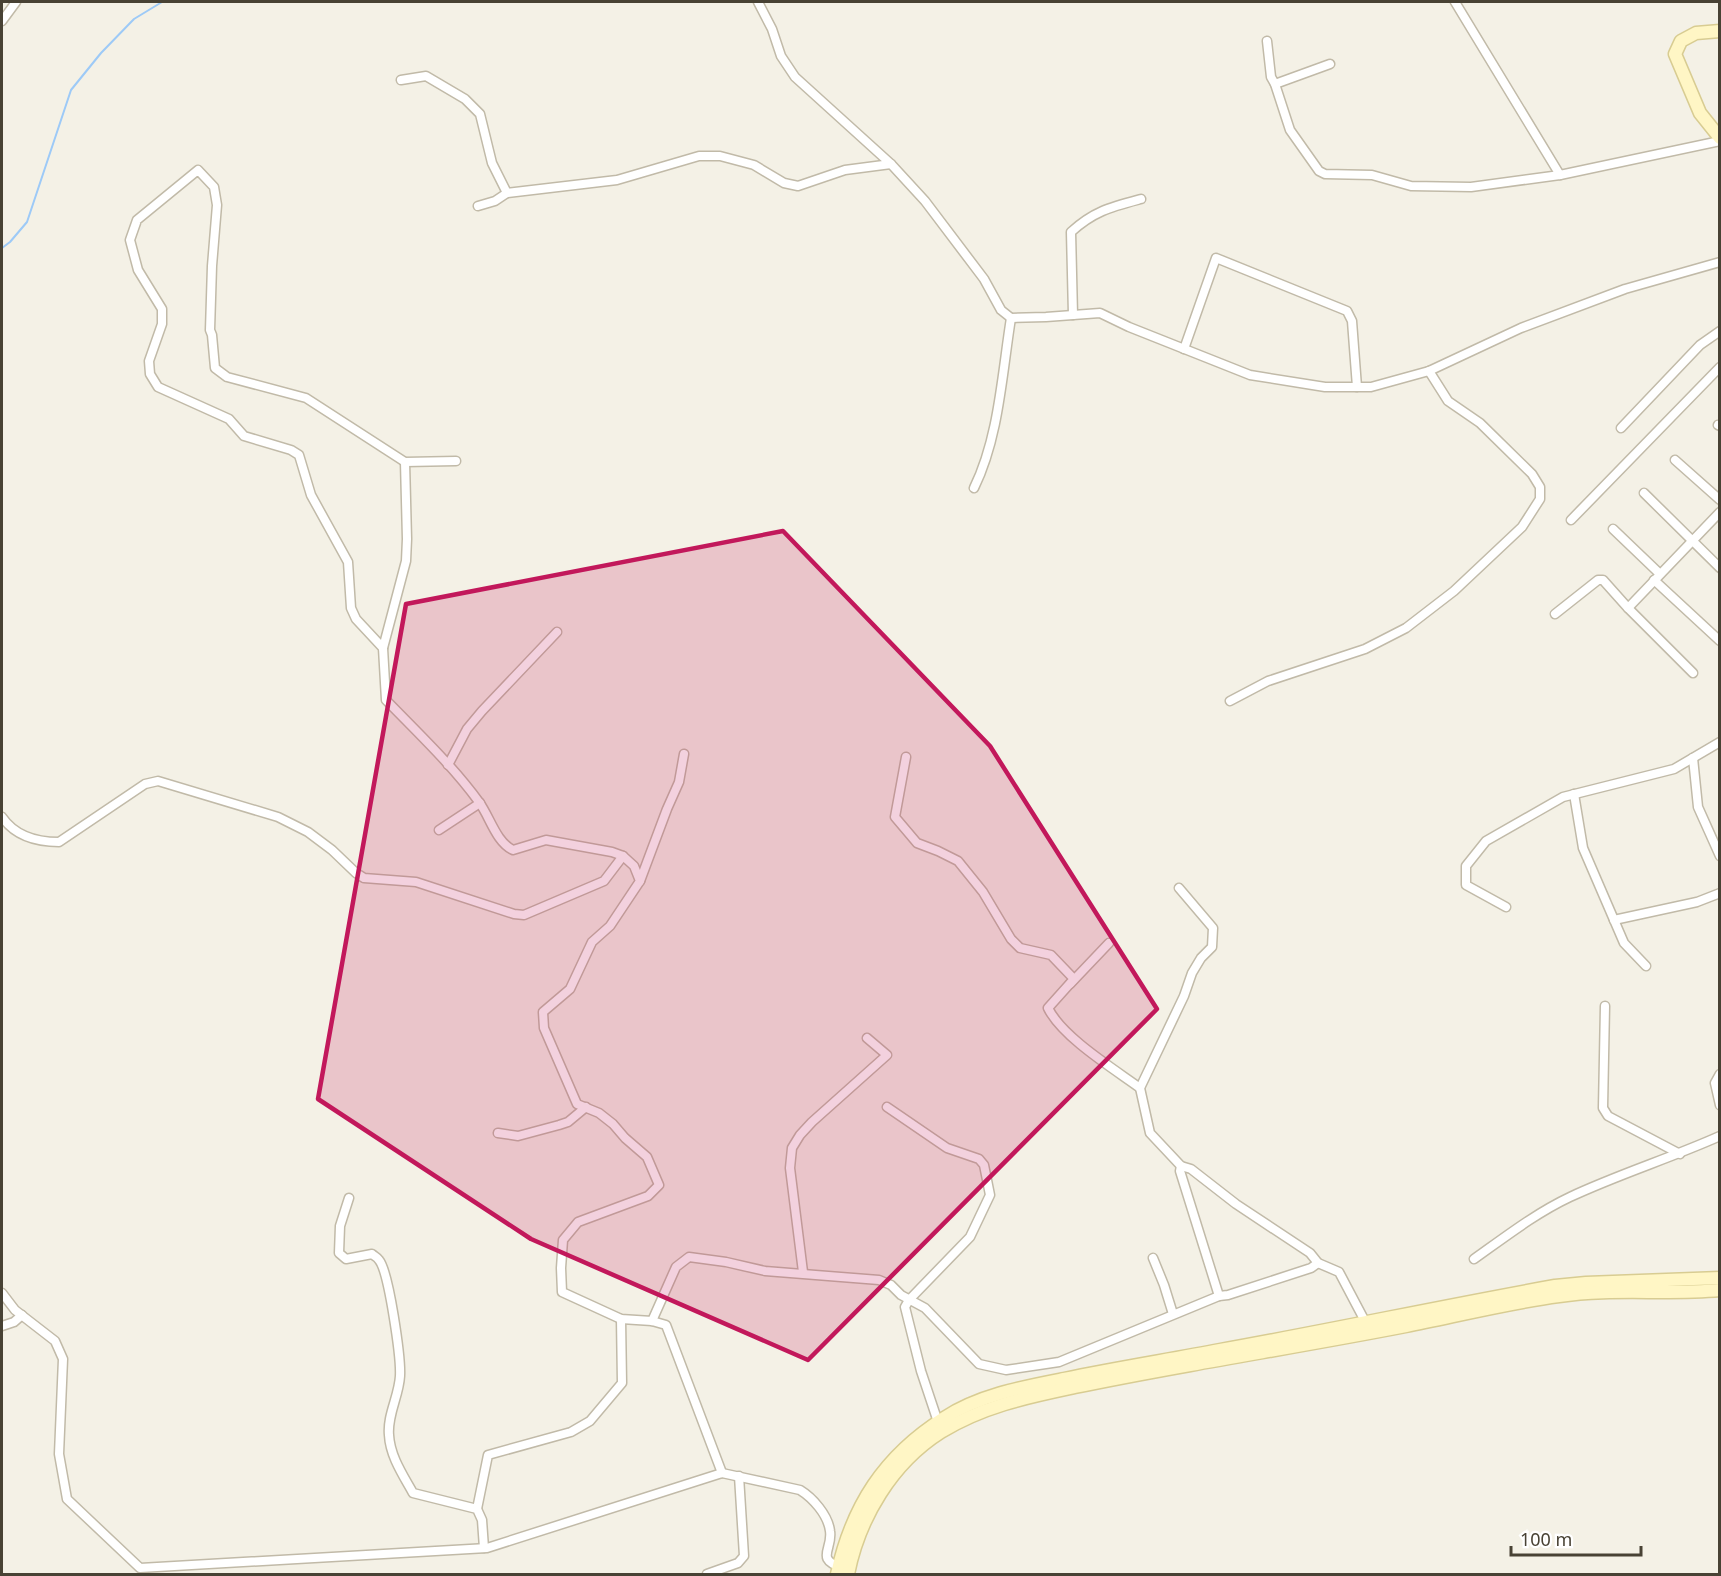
<svg xmlns="http://www.w3.org/2000/svg" width="1721" height="1576" viewBox="0 0 1721 1576" font-family="'Noto Sans',sans-serif">
	<style>
		.lines { fill: none; stroke-linecap: round; stroke-linejoin: round }
		.stream { stroke: #9dcaf7; stroke-width: 2 }
		.street-casing { stroke: #c1baa8; stroke-width: 11 }
		.secondary-casing { stroke: #d8cc92; stroke-width: 15 }
		.street { stroke: #fff; stroke-width: 8 }
		.secondary { stroke: #fff6c5; stroke-width: 12 }
		.marked { fill: #c2185b; fill-opacity: 0.2; stroke: #c2185b; stroke-width: 4.5; stroke-linejoin: round }
	</style>
	<rect width="100%" height="100%" fill="#f4f1e6"/>
	<g class="lines">
		<path class="stream" d="M2,248L10,242L27,222L71,90L101,53L134,19L162,2"/>
		<g class="street-casing">
			<g id="street">
				<path d="M758,2L772,29L781,56L795,77L891,164L925,201L984,279L1001,310L1011,318L1046,317L1100,313L1129,327L1250,375L1325,387H1371L1429,371L1521,328L1625,289L1720,262"/>
				<path d="M1455,2L1560,175"/>
				<path d="M2,21L16,2"/>
				<path d="M1267,41L1271,77L1275,84L1290,130L1319,171L1325,174L1372,175L1411,186L1471,187L1560,175L1720,141"/>
				<path d="M401,80L426,76L465,99L480,114L492,163L507,193"/>
				<path d="M1275,84L1330,64"/>
				<path d="M478,206L495,201L507,193L617,180L699,156H720L754,165L784,183L798,186L845,170L891,164"/>
				<path d="M1073,315L1071,232C1094,211 1111,207 1141,199"/>
				<path d="M1184,349L1216,258L1347,311L1352,321L1357,387"/>
				<path d="M1718,425L1720,426"/>
				<path d="M1621,428L1700,345L1720,331"/>
				<path d="M1675,460L1720,500"/>
				<path d="M456,461L405,462L306,398L227,377L215,368L212,335L210,330L212,266L217,205L214,187L198,170L137,220L130,240L138,270L162,309V324L149,361L150,374L158,387L229,419L244,436L291,450L299,455L311,495L348,562L351,608L356,619L383,648L386,700C418,733 452,765 479,802C490,817 496,842 513,850L546,840L612,852L623,856L634,866L640,881L610,926L592,942L570,989L543,1012L544,1028L577,1104L599,1113L613,1124L625,1138L647,1157L659,1185L648,1196L578,1222L563,1240L561,1268L562,1292L621,1319L652,1321L666,1325L722,1473"/>
				<path d="M974,488C999,437 1002,374 1011,318"/>
				<path d="M1644,493L1720,568"/>
				<path d="M1571,520L1720,367"/>
				<path d="M1613,529L1660,574"/>
				<path d="M1654,580L1720,641"/>
				<path d="M1628,608L1720,512"/>
				<path d="M1555,614L1598,580H1603L1628,608L1693,673"/>
				<path d="M383,648L406,561L407,539L405,462"/>
				<path d="M1230,701L1268,681L1365,649L1406,628L1454,591L1522,527L1540,499V487L1532,474L1480,423L1448,401L1429,371"/>
				<path d="M906,757L895,817L917,843L938,851L958,861L983,892L1011,939L1020,948L1051,955L1074,979L1048,1008C1062,1037 1114,1069 1140,1088"/>
				<path d="M1693,758L1698,807L1720,856"/>
				<path d="M448,765L467,729L482,711L557,632"/>
				<path d="M1574,794L1583,848L1624,943L1646,966"/>
				<path d="M2,817C15,836 37,842 59,842L145,784L158,781L278,817L308,832L332,850L356,873L364,878L416,882L514,914L524,915L604,881L623,856"/>
				<path d="M439,830L480,803"/>
				<path d="M640,881L667,809L679,782L684,754"/>
				<path d="M1179,888L1213,928L1212,947L1201,958L1192,973L1184,996L1140,1088L1150,1133L1181,1166L1191,1169L1236,1204L1310,1253L1318,1263L1339,1272L1367,1325"/>
				<path d="M1506,907L1466,885V866L1486,841L1563,797L1674,769L1720,742"/>
				<path d="M1614,920L1697,902L1720,893"/>
				<path d="M1070,984L1109,943"/>
				<path d="M1605,1006L1603,1108L1608,1116L1680,1154"/>
				<path d="M1720,1074L1715,1083L1720,1105"/>
				<path d="M887,1107L947,1148L979,1159L984,1165L990,1195L970,1237L909,1300L905,1307L921,1371L938,1422"/>
				<path d="M498,1133L518,1136L559,1125L568,1122L586,1107"/>
				<path d="M1181,1166L1180,1171L1219,1296"/>
				<path d="M349,1198L340,1226L339,1253L346,1259L372,1254C374,1256 377,1257 379,1260C389,1272 401,1358 400,1376C399,1396 387,1415 389,1435C390,1456 403,1475 413,1493L477,1509L482,1520L484,1548"/>
				<path d="M1153,1258L1164,1285L1173,1314"/>
				<path d="M1474,1259C1505,1237 1536,1213 1570,1197C1619,1174 1671,1158 1720,1136"/>
				<path d="M803,1272L790,1168L792,1148L800,1135L812,1122L887,1055L867,1038"/>
				<path d="M2,1293L15,1310L55,1341L63,1359L59,1454L67,1499L140,1568L487,1548L722,1473L800,1490C813,1498 828,1515 830,1531C833,1550 814,1559 843,1568"/>
				<path d="M652,1321L676,1267L689,1257L726,1262L765,1271L879,1280L891,1285L901,1295L925,1308L979,1364L1006,1370L1059,1362L1219,1296L1228,1295L1311,1268L1318,1263"/>
				<path d="M2,1326L14,1322L22,1315"/>
				<path d="M477,1509L488,1455L571,1432L590,1421L622,1383L621,1319"/>
				<path d="M707,1574L738,1563L744,1556L739,1476"/>
			</g>
		</g>
		<g class="secondary-casing">
			<g id="secondary">
				<path d="M1720,31L1696,33L1681,41L1675,54L1700,113L1720,138"/>
				<path d="M837,1574C852,1506 884,1456 944,1418C979,1395 1023,1387 1064,1379C1116,1368 1168,1360 1220,1350C1332,1330 1443,1306 1555,1286L1586,1283L1720,1278"/>
				<path d="M848,1574C859,1518 892,1463 941,1432C983,1406 1028,1397 1075,1387C1113,1379 1151,1372 1190,1365C1262,1352 1334,1340 1406,1326C1456,1316 1507,1303 1559,1296C1612,1288 1666,1295 1720,1290"/>
			</g>
		</g>
		<use href="#street" class="street"/>
		<use href="#secondary" class="secondary"/>
	</g>
	<path class="marked" d="M783,531L990,746L1157,1009L808,1360L531,1239L318,1099L406,604Z"/>
	<rect width="1721" height="1576" fill="none" stroke="#484234" stroke-width="6"/>
	<path d="M1511 1546v9h130v-9" fill="none" stroke="#484234" stroke-width="3"/>
	<text x="1520" y="1546" font-size="18" fill="#484234" stroke="#ffffff" stroke-width="4.5" paint-order="stroke">100 m</text>
</svg>
